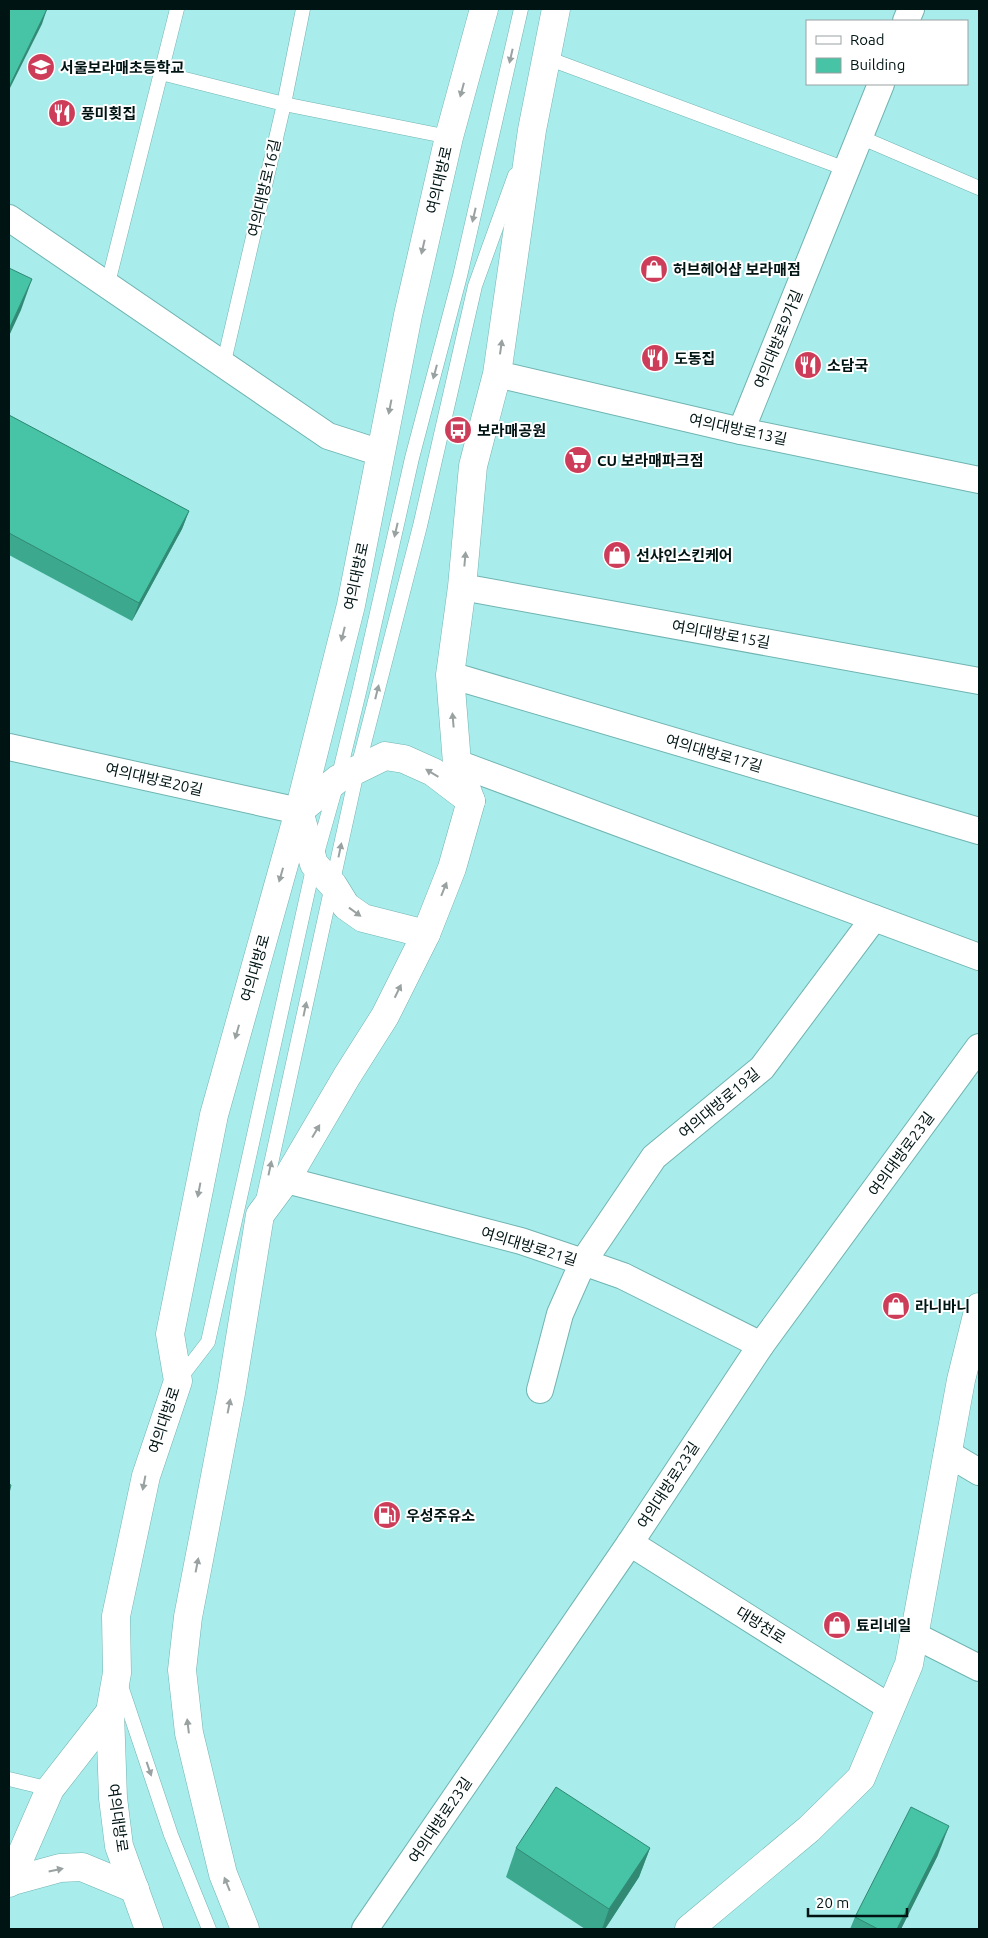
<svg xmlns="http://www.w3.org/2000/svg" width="988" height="1938" viewBox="0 0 988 1938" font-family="Ubuntu,'Noto Sans KR',sans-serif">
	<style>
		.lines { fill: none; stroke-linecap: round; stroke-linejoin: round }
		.lane-casing { stroke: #70b4b2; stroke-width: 15 }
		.street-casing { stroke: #70b4b2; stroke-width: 28 }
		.secondary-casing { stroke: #70b4b2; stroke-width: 29 }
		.primary-casing { stroke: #70b4b2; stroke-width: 29 }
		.lane { stroke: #fff; stroke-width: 14 }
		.street { stroke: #fff; stroke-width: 26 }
		.secondary { stroke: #fff; stroke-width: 28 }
		.primary { stroke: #fff; stroke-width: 28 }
		.wall { fill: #3ca98e }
		.shaded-wall { fill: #318974 }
		.building { fill: #46c4a5; stroke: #318974 }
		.oneway { fill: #99a1a1 }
		.labels { text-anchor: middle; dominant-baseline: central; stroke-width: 4; stroke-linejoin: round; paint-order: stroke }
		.poi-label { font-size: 15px; font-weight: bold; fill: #001414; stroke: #fff; text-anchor: start }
		.street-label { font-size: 15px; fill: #001414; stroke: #fff }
	</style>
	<rect width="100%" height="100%" fill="#a8edeb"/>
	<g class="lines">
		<g class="lane-casing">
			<g id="lane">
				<path d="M547,58L846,169"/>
				<path d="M161,73L284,104L449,137"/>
				<path d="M860,137L979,188"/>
				<path d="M107,287L177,9"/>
				<path d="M223,366L284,104L303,9"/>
				<path d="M263,1200L358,767L420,526L475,286L515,175"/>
				<path d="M178,1381L208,1342L314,864L338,779L360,688L412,458L460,276L521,9"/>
				<path d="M120,1683L171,1835L209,1929"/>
				<path d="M9,1779L50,1789"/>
			</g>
		</g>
		<g class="street-casing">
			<g id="street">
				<path d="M906,21L911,9"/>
				<path d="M9,218L328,436L381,453"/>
				<path d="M497,374L741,431L979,480"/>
				<path d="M741,431L881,84"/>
				<path d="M462,587L979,681"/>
				<path d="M450,675L979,831"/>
				<path d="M9,747L299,811"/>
				<path d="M457,763L979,957"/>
				<path d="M286,1180L521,1241L583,1262L623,1276L761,1345"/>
				<path d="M540,1390L560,1314L583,1262L654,1157L762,1068L874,918"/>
				<path d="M947,1453L979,1472"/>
				<path d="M630,1543L891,1708"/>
				<path d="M914,1635L979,1668"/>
				<path d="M365,1929L630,1543L761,1345L979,1047"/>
			</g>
		</g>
		<g class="secondary-casing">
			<g id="secondary">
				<path d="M9,1883L50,1789L110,1712"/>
				<path d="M689,1929L809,1829L861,1778L909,1664L961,1380L979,1307"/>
			</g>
		</g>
		<g class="primary-casing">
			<g id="primary">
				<path d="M299,811L338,779L385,756L404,759L433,772L471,801"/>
				<path d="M299,811L314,864L333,885L346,906L363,918L426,934"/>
				<path d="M9,1882L60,1868L82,1867L135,1889"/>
				<path d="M149,1929L119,1846L113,1798L110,1712L117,1673L116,1616L146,1476L178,1381L170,1334L214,1115L299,811L351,605L408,315L449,137L484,9"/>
				<path d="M245,1929L223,1874L189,1733L182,1670L188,1617L231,1393L260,1215L286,1180L347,1076L385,1016L426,934L452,868L471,801L457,763L450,675L462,587L473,466L497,374L532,130L556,9"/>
			</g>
		</g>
		<use href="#lane" class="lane"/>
		<use href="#street" class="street"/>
		<use href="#secondary" class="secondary"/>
		<use href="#primary" class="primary"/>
	</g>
	<g class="wall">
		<path d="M9,415L189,511L182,529L132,621L9,555Z"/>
		<path d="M516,1848H650L639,1877L605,1929H585L506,1877Z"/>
		<path d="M938,1855L901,1929H850L855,1917Z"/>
	</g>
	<g class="shaded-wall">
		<path d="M47,9L42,24L9,90V87Z"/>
		<path d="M32,279L21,310L9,336V329Z"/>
		<path d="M189,511L182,529L132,621L139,603Z"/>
		<path d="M949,1826L938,1855L901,1929H897Z"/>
		<path d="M650,1848L639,1877L605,1929H602L609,1909Z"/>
	</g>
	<g class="building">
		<path d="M9,9H47L9,87Z"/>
		<path d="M9,268L32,279L9,329Z"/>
		<path d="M9,415L189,511L139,603L9,533Z"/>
		<path d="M9,1484L11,1485L9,1493Z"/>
		<path d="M556,1787L650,1848L609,1909L516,1848Z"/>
		<path d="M911,1807L949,1826L897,1929H878L855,1917Z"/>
	</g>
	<defs><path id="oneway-solid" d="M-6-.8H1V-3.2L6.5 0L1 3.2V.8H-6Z" transform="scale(1.25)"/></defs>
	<g class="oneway">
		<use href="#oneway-solid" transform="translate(511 56) rotate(103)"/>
		<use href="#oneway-solid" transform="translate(462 90) rotate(105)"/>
		<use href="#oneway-solid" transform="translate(474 215) rotate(103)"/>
		<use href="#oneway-solid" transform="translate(423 247) rotate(103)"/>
		<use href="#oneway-solid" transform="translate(501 347) rotate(-82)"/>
		<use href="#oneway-solid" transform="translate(435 372) rotate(105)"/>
		<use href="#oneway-solid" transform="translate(390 407) rotate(101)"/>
		<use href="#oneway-solid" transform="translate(396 530) rotate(103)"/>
		<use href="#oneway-solid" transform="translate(465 559) rotate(-85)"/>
		<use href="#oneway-solid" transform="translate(343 634) rotate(104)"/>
		<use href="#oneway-solid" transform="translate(377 692) rotate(-76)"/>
		<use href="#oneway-solid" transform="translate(453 720) rotate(-95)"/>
		<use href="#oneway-solid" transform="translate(432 773) rotate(-149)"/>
		<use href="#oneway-solid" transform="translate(340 850) rotate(-78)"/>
		<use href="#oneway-solid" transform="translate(281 875) rotate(106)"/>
		<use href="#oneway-solid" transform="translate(444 889) rotate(-68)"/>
		<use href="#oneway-solid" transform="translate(355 912) rotate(36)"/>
		<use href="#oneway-solid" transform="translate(398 991) rotate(-64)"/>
		<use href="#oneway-solid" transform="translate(305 1009) rotate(-78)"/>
		<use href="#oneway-solid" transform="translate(237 1032) rotate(106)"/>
		<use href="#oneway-solid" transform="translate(316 1131) rotate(-59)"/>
		<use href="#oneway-solid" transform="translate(270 1168) rotate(-78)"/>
		<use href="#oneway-solid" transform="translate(199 1190) rotate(101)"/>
		<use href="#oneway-solid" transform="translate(229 1406) rotate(-79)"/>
		<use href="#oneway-solid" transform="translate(144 1483) rotate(101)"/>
		<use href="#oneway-solid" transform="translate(197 1565) rotate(-79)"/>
		<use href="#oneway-solid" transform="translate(188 1726) rotate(-97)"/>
		<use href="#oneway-solid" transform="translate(149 1769) rotate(71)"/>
		<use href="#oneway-solid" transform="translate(56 1870) rotate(-12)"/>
		<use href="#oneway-solid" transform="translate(227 1884) rotate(-112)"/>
	</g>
	<defs>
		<g id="school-disc" transform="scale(1.4375)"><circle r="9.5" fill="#cd3d5a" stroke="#fff"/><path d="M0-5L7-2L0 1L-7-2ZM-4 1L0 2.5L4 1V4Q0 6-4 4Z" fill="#fff"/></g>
		<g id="restaurant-disc" transform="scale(1.4375)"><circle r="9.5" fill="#cd3d5a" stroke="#fff"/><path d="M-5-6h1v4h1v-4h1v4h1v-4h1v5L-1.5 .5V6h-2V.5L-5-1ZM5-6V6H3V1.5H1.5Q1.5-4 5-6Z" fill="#fff"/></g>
		<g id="shop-disc" transform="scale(1.4375)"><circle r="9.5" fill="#cd3d5a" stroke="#fff"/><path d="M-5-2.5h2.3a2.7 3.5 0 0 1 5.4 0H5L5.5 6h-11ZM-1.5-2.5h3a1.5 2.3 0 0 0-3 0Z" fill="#fff"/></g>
		<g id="bus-disc" transform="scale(1.4375)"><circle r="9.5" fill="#cd3d5a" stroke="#fff"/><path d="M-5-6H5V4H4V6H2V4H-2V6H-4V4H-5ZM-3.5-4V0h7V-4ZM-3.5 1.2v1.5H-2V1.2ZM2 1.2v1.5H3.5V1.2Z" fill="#fff"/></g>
		<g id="supermarket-disc" transform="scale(1.4375)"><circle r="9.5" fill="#cd3d5a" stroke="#fff"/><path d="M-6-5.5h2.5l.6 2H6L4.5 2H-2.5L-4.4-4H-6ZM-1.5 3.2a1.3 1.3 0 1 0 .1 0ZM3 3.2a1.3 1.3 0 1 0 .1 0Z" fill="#fff"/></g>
		<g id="fuel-disc" transform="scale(1.4375)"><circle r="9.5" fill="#cd3d5a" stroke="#fff"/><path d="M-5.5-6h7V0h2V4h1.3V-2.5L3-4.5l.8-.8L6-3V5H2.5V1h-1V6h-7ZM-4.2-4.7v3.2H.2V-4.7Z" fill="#fff"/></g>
	</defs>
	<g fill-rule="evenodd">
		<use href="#school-disc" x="41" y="67"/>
		<use href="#restaurant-disc" x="62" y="113"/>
		<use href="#shop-disc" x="654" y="269"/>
		<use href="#restaurant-disc" x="655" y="358"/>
		<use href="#restaurant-disc" x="808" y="365"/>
		<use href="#bus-disc" x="458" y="430"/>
		<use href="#supermarket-disc" x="578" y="460"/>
		<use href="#shop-disc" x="617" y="555"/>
		<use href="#shop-disc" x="896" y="1306"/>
		<use href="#fuel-disc" x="387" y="1515"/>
		<use href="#shop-disc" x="837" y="1625"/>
	</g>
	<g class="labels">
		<g class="poi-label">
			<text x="60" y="67">서울보라매초등학교</text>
			<text x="81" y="113">풍미횟집</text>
			<text x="673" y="269">허브헤어샵 보라매점</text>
			<text x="674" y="358">도동집</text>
			<text x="827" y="365">소담국</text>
			<text x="477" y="430">보라매공원</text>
			<text x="597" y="460">CU 보라매파크점</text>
			<text x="636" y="555">선샤인스킨케어</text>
			<text x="915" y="1306">라니바니</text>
			<text x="406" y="1515">우성주유소</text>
			<text x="856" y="1625">툐리네일</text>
		</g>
		<g class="street-label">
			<text transform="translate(439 180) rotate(-77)">여의대방로</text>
			<text transform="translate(264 188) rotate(-77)">여의대방로16길</text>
			<text transform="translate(778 339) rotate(-68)">여의대방로9가길</text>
			<text transform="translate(738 429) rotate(12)">여의대방로13길</text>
			<text transform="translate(356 576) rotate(-78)">여의대방로</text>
			<text transform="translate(721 634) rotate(10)">여의대방로15길</text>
			<text transform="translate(714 753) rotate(16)">여의대방로17길</text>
			<text transform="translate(154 779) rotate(13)">여의대방로20길</text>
			<text transform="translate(255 968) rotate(-74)">여의대방로</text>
			<text transform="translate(719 1103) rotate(-40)">여의대방로19길</text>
			<text transform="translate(901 1154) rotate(-54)">여의대방로23길</text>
			<text transform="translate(529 1246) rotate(17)">여의대방로21길</text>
			<text transform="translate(164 1420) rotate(-72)">여의대방로</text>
			<text transform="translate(668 1485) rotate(-57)">여의대방로23길</text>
			<text transform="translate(761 1625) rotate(32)">대방천로</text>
			<text transform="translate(118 1818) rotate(82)">여의대방로</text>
			<text transform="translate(440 1820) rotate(-56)">여의대방로23길</text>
		</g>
	</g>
	<rect width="988" height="1938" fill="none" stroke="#001414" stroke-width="20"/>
	<rect x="806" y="20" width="162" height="65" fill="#ffffff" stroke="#99a1a1"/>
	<rect x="816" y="36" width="25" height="8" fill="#ffffff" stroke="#99a1a1"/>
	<text x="850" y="45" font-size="15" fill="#001414">Road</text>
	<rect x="816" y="58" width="25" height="15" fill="#46c4a5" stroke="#99a1a1"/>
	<text x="850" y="70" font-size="15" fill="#001414">Building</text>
	<path d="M808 1908v8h99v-8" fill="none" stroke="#001414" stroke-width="2.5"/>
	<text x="816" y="1908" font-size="15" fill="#001414" stroke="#ffffff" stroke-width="4" paint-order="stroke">20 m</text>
</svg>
